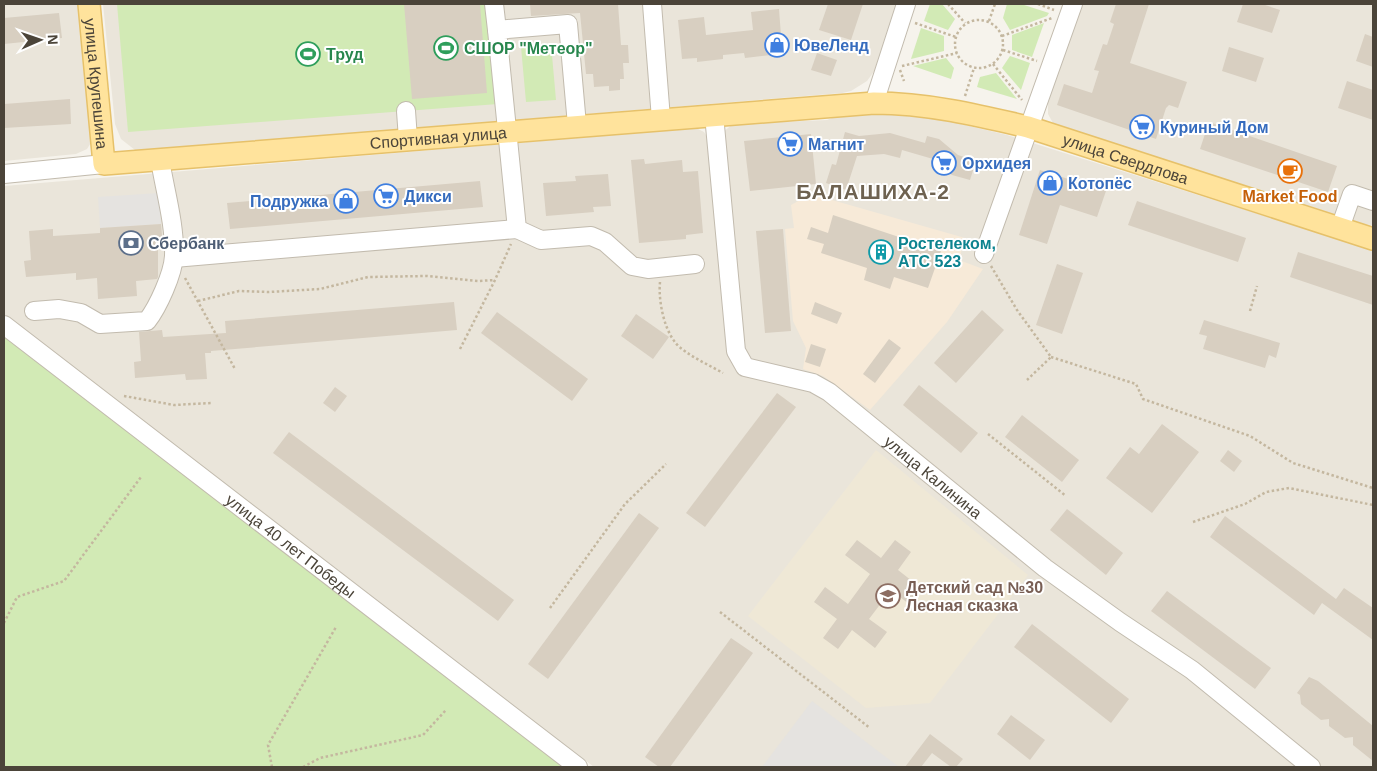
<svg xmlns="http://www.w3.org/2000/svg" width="1377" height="771" viewBox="0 0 1377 771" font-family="Helvetica,sans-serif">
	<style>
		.residential { fill: #eae5da }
		.commercial { fill: #f7ead8 }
		.education { fill: #efe8d6 }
		.green { fill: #d2eab5 }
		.parking { fill: #e5e3e0 }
		.building { fill: #d8cfc1 }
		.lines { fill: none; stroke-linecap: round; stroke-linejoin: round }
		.minor-casing { stroke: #c2bbae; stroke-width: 20 }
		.major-casing { stroke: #e6c16a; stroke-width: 24 }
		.path { stroke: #c4b79f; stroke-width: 2.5; stroke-dasharray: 2.5 2.5; stroke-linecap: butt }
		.minor { stroke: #fff; stroke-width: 18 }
		.major { stroke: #ffe39c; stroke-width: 21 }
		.labels { text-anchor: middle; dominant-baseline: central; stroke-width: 4; stroke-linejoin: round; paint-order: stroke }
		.shop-label { font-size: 16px; font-weight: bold; fill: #366cbe; stroke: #fff; text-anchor: start }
		.leisure-label { font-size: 16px; font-weight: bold; fill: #27864d; stroke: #fff; text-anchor: start }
		.street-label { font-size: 16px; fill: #4b4439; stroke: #fff }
		.food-label { font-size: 16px; font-weight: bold; fill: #c56008; stroke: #fff }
		.service-label { font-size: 16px; font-weight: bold; fill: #4e5e75; stroke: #fff; text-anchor: start }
		.culture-label { font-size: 16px; font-weight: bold; fill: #0d838f; stroke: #fff; text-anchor: start }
		.education-label { font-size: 16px; font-weight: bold; fill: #785e54; stroke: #fff; text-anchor: start }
		.district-label { font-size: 21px; font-weight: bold; letter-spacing: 1px; fill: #6e6250; stroke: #fff }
	</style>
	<rect width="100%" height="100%" fill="#f6f3ec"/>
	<g class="residential">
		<path d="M4,4H82L92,141L87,149L76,154L4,161Z"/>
		<path d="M103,4H898L878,66L867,81L851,91L842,93L150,150H135L121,139L115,124Z"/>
		<path d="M1082,4H1373V225L1359,224L1061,129L1053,123L1048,114V99Z"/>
		<path d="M871,112L940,119L1007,135L1373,250V767H1322L1201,669L1054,568L835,388L748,361L741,351L723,132L733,124L827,120L843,114Z"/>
		<path d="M696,128L704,132L711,143L730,354L812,387L1194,680L1302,767H594L4,314V186Z"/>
	</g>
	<path class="commercial" d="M811,194L965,238L959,260L983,269L947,322L870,410L823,376L803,369L806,348L793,321L785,229L794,228L791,205Z"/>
	<path class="education" d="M876,450L1028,575L930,703L866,708L748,616Z"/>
	<g class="green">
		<path d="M117,4H490L498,104L128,132Z"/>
		<path d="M930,4H942L955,19L948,30L924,21Z"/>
		<path d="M1007,4H1021L1049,13L1047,16L1010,30L1003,18Z"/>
		<path d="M1044,23L1032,57L1012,50V35Z"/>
		<path d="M921,28L944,36V51L911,59Z"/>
		<path d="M551,44L556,100L526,102L521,47Z"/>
		<path d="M1010,56L1030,63L1021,90L1002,68Z"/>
		<path d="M946,58L954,68L951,79L913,66Z"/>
		<path d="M996,73L1017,99L977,87L980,77Z"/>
		<path d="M4,337L568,767H4Z"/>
	</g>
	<g class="parking">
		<path d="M159,193L161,224L100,228L98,197Z"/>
		<path d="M812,701L899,767H762Z"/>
	</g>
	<g class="building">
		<path d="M404,4H480L487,93L412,99Z"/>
		<path d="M530,4H618L621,45H628L629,63H623L624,79H620V90L609,91V86L594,87L593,74H586L580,13L531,16Z"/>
		<path d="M828,4H863L851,40L819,30Z"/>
		<path d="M1116,4H1149L1130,63L1187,82L1178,108L1169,105L1166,108L1156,139L1057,105L1064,84L1092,93L1099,71L1094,70L1103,44L1107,45L1114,24L1110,22Z"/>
		<path d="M1243,4H1262L1280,10L1272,33L1237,22Z"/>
		<path d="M779,9L782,49L771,50V55L745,58L744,53L723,55V59L697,62V58L682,59L678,20L704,17L706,35L753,30L751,12Z"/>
		<path d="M59,13L62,38L4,44V18Z"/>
		<path d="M1365,34L1373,37V67L1356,61Z"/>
		<path d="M1229,47L1264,58L1256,82L1222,71Z"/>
		<path d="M817,53L837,60L831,76L811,70Z"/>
		<path d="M1347,81L1373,90V120L1338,108Z"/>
		<path d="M70,99L71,124L4,128V104Z"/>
		<path d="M1209,122L1337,166L1328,192L1200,149Z"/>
		<path d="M845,132L859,136L890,133L925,143L927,136L939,139L958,155L976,161L970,180L952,175L933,159L902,150L900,158L884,154L857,156L846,190L826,183L832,164L836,165Z"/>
		<path d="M811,134L816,184L750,191L744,141Z"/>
		<path d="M644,159L645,164L682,160L683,172L698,171L703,233L686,235V239L639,243L631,160Z"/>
		<path d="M1040,170L1106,191L1097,217L1060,205L1047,244L1019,235Z"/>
		<path d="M608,174L611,206L593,207L594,212L546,216L543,183L576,181L575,176Z"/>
		<path d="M480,181L483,207L230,229L227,203Z"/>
		<path d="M1137,201L1246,238L1238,262L1128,225Z"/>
		<path d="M833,215L941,251L928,288L894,277L890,289L864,280L867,268L821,253L824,244L807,239L811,227L828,233Z"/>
		<path d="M161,224L163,246H158V277L157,279L136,281L137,296L98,299L97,278L76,280V273L26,277L24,261L31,260L29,231L53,229V236L100,233V228Z"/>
		<path d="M783,229L791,331L765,333L756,231Z"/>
		<path d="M1298,252L1373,276V305L1290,277Z"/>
		<path d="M1057,264L1083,273L1062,334L1036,325Z"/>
		<path d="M454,302L457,330L211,351V353H205L207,379L186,380L185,374L135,378L134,362L141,361L139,332L162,330L163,337L226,333L225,321Z"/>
		<path d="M815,302L842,313L837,324L811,314Z"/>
		<path d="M982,310L1004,330L956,383L934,363Z"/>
		<path d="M497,312L588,379L572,401L481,333Z"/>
		<path d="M636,314L669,337L653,359L621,336Z"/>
		<path d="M1204,320L1280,343L1276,358L1269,355L1265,368L1203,349L1207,336L1199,334Z"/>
		<path d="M889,339L901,348L875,383L863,374Z"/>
		<path d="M811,344L826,349L820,367L805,362Z"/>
		<path d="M919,385L978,433L961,453L903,405Z"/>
		<path d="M335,387L347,396L335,412L323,403Z"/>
		<path d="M777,393L796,407L705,527L686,513Z"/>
		<path d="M1022,415L1079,460L1062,482L1005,437Z"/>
		<path d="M1162,424L1199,452L1152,513L1106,478L1130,447L1139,454Z"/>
		<path d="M289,432L514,600L498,621L273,453Z"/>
		<path d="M1228,450L1242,461L1234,472L1220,461Z"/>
		<path d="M1067,509L1123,553L1106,575L1050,530Z"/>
		<path d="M639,513L659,528L548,679L528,664Z"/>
		<path d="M1225,516L1336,599L1344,588L1373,608V640L1322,603L1314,615L1210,537Z"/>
		<path d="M857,540L881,558L895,540L911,552L898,570L921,588L909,604L891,590L869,619L887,632L875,648L852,630L838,649L823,638L837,619L814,602L825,587L848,604L870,574L845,555Z"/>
		<path d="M1167,591L1271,668L1255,689L1151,611Z"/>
		<path d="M1032,624L1129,699L1111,723L1014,647Z"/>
		<path d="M731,638L753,653L670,767H659L645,757Z"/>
		<path d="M1309,677L1318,681L1373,726V761L1353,745V737L1345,738L1329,726V719L1321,720L1301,704L1300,695L1297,693Z"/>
		<path d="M1011,715L1045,740L1030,760L997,734Z"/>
		<path d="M930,734L963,759L956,767H951L932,753L921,767H905Z"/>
	</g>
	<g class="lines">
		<g class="minor-casing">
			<g id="minor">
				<path d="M494,4L497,30"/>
				<path d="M652,4L661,119"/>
				<path d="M874,103L906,4"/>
				<path d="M406,111L408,139"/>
				<path id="s1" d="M714,115L736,351L745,367L813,383L829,392L1045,568L1120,622L1192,670L1311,767"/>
				<path d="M577,125L568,24L497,30L517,229L541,240L591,236L605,242L632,266L648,269L695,264"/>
				<path d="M4,174L104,164"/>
				<path d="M1340,228L1352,194L1373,201"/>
				<path d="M984,254L1073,4"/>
				<path d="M174,258L517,229"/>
				<path d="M34,311L59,309L81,313L100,324L147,321C158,307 173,274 174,256C175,224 165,191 160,160"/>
				<path id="s2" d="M4,325L578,767"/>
			</g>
		</g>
		<g class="major-casing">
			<g id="major">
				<path id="s3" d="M89,4L104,164L874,103C926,103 977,115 1028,127L1373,239"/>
			</g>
		</g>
		<g class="path">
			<path d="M948,4L965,23"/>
			<path d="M1038,4L1054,10"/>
			<circle cx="979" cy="44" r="24"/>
			<path d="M989,21L995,4"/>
			<path d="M915,23L956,37"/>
			<path d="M1002,36L1052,18"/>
			<path d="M1003,50L1037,61"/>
			<path d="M993,64L1022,100"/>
			<path d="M902,66L957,53"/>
			<path d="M900,70L904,81"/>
			<path d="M965,96L974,68"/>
			<path d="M991,266L1017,310L1051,357L1027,380"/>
			<path d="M185,278L235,369"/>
			<path d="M660,282C658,302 665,337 682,349C695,359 709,365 723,373"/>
			<path d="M198,301L239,291L269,292L320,289L368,277L427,276L478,281L495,280"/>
			<path d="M1250,311L1257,286"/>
			<path d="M460,349L495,280L511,244"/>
			<path d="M1051,357L1136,384L1143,399L1250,436L1293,463L1373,488"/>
			<path d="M124,396L174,405L211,403"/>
			<path d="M988,434L1066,496"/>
			<path d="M1193,522L1245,504L1266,492L1289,488L1373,505"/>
			<path d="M550,608L625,504L666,464"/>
			<path d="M720,612L870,728"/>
			<path d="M4,623L17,597L64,581L141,477"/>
			<path d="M272,767L268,745L336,627"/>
			<path d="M303,767L320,758L423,735L446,710"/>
		</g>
		<use href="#minor" class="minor"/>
		<use href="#major" class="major"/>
	</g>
	<defs>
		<g id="shop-ring" transform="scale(1.25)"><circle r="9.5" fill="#fff" stroke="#3f7fe0" stroke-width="1.5"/><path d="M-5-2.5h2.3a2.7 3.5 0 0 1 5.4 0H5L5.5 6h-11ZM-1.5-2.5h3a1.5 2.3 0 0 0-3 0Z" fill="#3f7fe0"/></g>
		<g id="stadium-ring" transform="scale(1.25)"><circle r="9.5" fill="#fff" stroke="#2e9e5b" stroke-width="1.5"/><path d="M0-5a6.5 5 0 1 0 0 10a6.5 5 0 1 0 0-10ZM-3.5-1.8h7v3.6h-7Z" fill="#2e9e5b"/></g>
		<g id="supermarket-ring" transform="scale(1.25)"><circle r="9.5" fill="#fff" stroke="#3f7fe0" stroke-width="1.5"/><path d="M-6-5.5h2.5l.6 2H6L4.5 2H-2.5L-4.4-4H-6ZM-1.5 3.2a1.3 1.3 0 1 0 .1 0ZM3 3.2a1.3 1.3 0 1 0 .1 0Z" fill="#3f7fe0"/></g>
		<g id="cafe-ring" transform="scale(1.25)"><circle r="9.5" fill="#fff" stroke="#e8710a" stroke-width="1.5"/><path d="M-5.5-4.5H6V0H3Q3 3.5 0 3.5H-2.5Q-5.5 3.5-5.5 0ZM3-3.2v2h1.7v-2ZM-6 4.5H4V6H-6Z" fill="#e8710a"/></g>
		<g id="bank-ring" transform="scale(1.25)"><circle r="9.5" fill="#fff" stroke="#5c6f8a" stroke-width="1.5"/><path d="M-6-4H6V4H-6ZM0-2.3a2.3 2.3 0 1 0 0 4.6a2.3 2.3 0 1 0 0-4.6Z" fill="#5c6f8a"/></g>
		<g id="building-ring" transform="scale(1.25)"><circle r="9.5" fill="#fff" stroke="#0f9aa8" stroke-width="1.5"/><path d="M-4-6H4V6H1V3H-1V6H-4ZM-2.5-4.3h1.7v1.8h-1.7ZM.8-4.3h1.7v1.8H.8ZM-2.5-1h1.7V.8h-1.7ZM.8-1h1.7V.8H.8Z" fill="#0f9aa8"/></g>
		<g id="school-ring" transform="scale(1.25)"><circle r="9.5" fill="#fff" stroke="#8d6e63" stroke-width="1.5"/><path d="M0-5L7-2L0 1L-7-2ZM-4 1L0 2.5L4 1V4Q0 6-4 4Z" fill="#8d6e63"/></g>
	</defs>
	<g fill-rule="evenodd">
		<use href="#shop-ring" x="777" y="45"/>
		<use href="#stadium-ring" x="446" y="48"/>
		<use href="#stadium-ring" x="308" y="54"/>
		<use href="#supermarket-ring" x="1142" y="127"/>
		<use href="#supermarket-ring" x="790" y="144"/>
		<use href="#supermarket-ring" x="944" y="163"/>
		<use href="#cafe-ring" x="1290" y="171"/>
		<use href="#shop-ring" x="1050" y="183"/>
		<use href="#supermarket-ring" x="386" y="196"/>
		<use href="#shop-ring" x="346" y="201"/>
		<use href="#bank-ring" x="131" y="243"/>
		<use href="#building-ring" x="881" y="252"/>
		<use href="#school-ring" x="888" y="596"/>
	</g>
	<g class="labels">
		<g class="shop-label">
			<text x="794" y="45">ЮвеЛенд</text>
			<text x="1160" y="127">Куриный Дом</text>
			<text x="808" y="144">Магнит</text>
			<text x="962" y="163">Орхидея</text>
			<text x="1068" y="183">Котопёс</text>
			<text x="404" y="196">Дикси</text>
			<text x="328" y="201" text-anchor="end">Подружка</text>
		</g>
		<g class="leisure-label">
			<text x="464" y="48">СШОР "Метеор"</text>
			<text x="326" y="54">Труд</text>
		</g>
		<g class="street-label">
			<text stroke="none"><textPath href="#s3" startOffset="80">улица Крупешина</textPath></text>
			<text stroke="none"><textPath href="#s3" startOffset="496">Спортивная улица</textPath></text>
			<text stroke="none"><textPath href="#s3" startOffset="1192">улица Свердлова</textPath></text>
			<text stroke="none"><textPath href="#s1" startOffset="478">улица Калинина</textPath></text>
			<text stroke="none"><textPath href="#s2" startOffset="362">улица 40 лет Победы</textPath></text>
		</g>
		<g class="food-label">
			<text x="1290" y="196">Market Food</text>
		</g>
		<g class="service-label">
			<text x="148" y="243">Сбербанк</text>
		</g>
		<g class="culture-label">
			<text x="898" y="243">Ростелеком,<tspan x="898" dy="18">АТС 523</tspan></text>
		</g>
		<g class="education-label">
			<text x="906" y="587">Детский сад №30<tspan x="906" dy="18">Лесная сказка</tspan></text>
		</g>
		<g class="district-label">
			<text x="873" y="191">БАЛАШИХА-2</text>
		</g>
	</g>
	<rect width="1377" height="771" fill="none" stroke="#4b4439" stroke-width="10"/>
	<g transform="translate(40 40) rotate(88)" stroke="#ffffff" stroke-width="4" paint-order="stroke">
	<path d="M0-4L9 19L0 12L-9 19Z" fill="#4b4439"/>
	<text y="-8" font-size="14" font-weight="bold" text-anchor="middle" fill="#4b4439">N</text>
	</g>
</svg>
